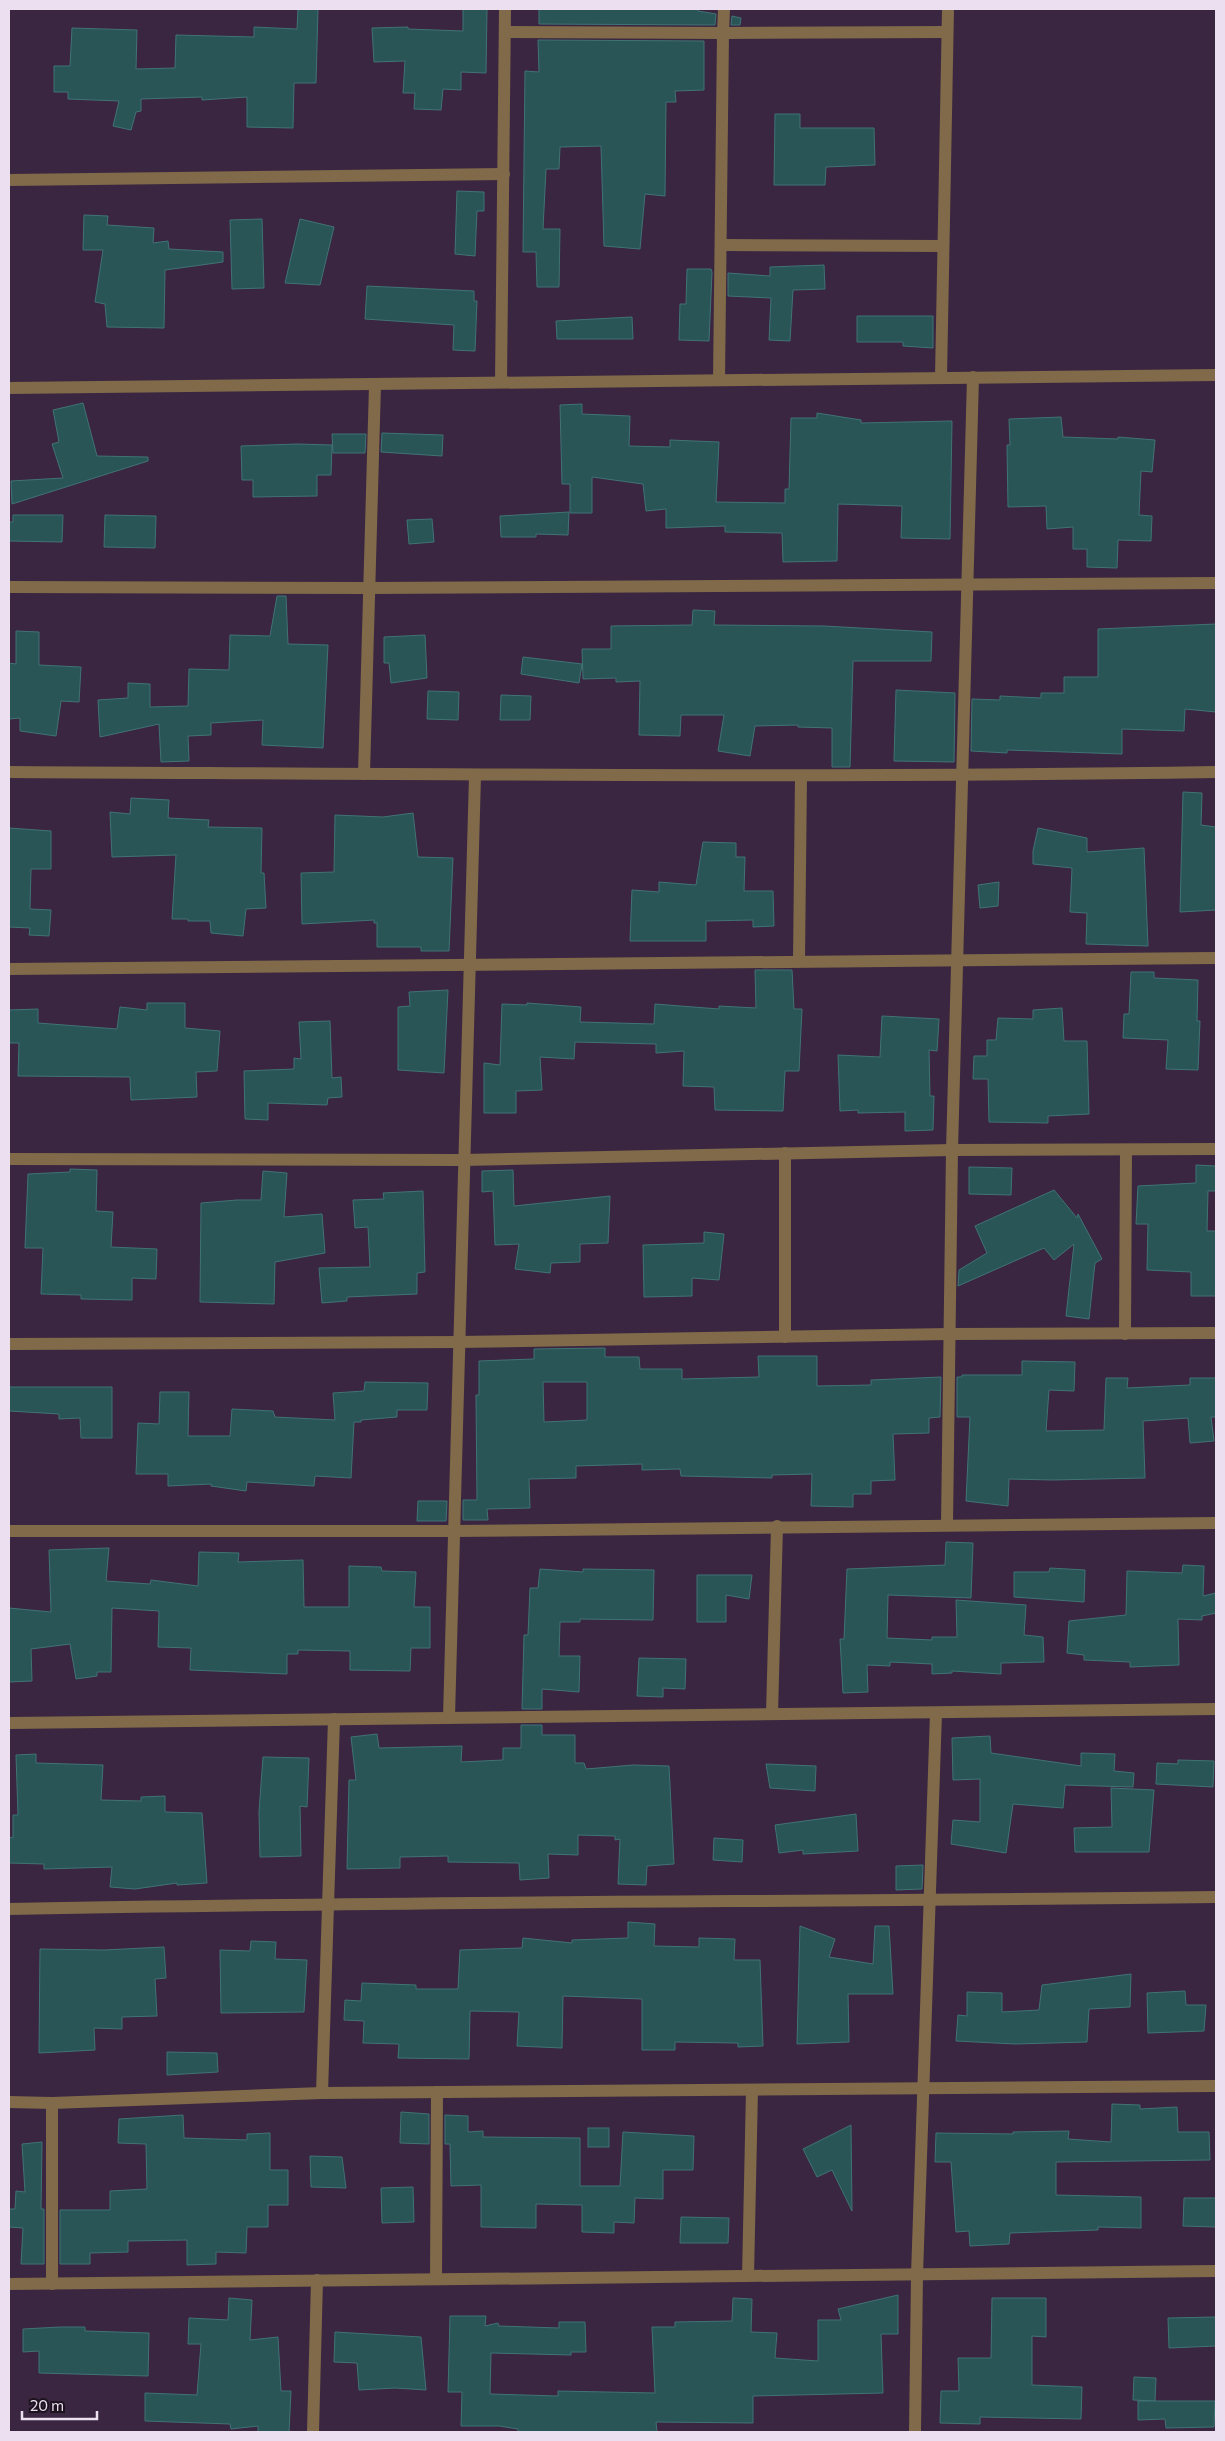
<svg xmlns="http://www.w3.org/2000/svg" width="1225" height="2441" viewBox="0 0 1225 2441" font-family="Commissioner,sans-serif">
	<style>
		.building { fill: #295556; stroke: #417375; fill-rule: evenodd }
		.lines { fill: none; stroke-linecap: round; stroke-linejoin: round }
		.minor { stroke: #806a49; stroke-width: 12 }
	</style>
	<rect width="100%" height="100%" fill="#3a2641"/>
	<g class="building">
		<path d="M298,9H318L316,83H294L293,128L247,127V97L202,100V97L141,99V111L136,112L131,130L113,126L119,101L68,99V92H54V66H70L72,28L137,30L136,69L175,68L176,35L254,37V27L297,29Z"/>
		<path d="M463,9H487L486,73L461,72V90L443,89L441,110L414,109L415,93H403L405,61L374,62L372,28L408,27V29L463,31Z"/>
		<path d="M539,9H698V11L716,14L715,25L539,24Z"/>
		<path d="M732,16L741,18L740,25H731Z"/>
		<path d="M538,40L704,41V90L675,91L676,102H666L665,196L645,194L640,249L604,246L601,146L560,147L559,169H546L543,229H560L559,287H537L536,252H523L525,71L539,72Z"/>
		<path d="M775,114H800V128H874L875,165L826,167L825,185H774Z"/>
		<path d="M457,191L484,192V211H477L475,256L455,254Z"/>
		<path d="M84,215L108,216L107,225L154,228L153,243L168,241L169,249L223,252V262L165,270L164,328L107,327L105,304L95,302L103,250H83Z"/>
		<path d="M262,219L264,288L232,289L230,220Z"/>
		<path d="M300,219L334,227L320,285L285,283Z"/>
		<path d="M824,265L825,289L793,290L790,341L769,340L771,298L728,296V273L770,276V267Z"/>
		<path d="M687,269H711L712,272L709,341L679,340L680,304H686Z"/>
		<path d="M367,286L474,291V301H477L475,351L453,350L454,325L365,319Z"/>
		<path d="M857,316H933V348L903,346V342H857Z"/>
		<path d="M632,317L633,339H557L556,321Z"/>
		<path d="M83,403L97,456L148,457V461L12,504L11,481L63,478L52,444L59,442L53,410Z"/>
		<path d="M582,404V414L630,416L629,446L670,447V440L719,442L716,502L785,503V489H789L791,418H817V413L861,420V423L952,421L950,539L901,538L902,506L838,504L837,561L783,562L782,533L725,532V526L666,528V509L646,511L643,484L592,477V513H570V484H562L560,405Z"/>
		<path d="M1061,417L1063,437L1118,439V437L1155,440L1152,472L1141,471L1139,515L1152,516L1151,541L1118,540L1117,568L1087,567V549H1073V527L1047,529L1046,506L1008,507L1007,445H1010L1009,419Z"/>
		<path d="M382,433L443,435L442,456L381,452Z"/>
		<path d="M332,434H366L365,453H333Z"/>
		<path d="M297,444L332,445L331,475H317V496L253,497V480H242L241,446Z"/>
		<path d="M569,512L568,535L536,534V537H501L500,516Z"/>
		<path d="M13,515H63L62,542L9,541V522H13Z"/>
		<path d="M105,515L156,516L155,548L104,547Z"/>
		<path d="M432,519L434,542L409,544L407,520Z"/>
		<path d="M277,596H286L288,644L328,645L323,748L262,745L263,720L211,723V735L188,736L189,761L161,762L159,724L100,737L98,700L128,698V683L150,684V707L188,706L189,669L229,670L230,635L270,636Z"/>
		<path d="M693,610L715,611L714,625L824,626L932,632L931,661H853L850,767H832V728L798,727V725L755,726L750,756L718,751L724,715H681L680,736L639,735L640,681L616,682V678L583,679L582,649H611V626L692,625Z"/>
		<path d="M1216,624V712L1185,709L1184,731L1122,729V754L1007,750V753L971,751L972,699L1000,700V696L1041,698V693H1064V677H1098V629Z"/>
		<path d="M16,631L39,632V665L81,667L79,702L61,701L56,736L20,731V718L9,719V663L16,664Z"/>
		<path d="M425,635L427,678L391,683L389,663H384V637Z"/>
		<path d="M523,657L582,664L579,683L521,674Z"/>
		<path d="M896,690L955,693L954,762L894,761Z"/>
		<path d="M428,691L459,692L458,720L427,719Z"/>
		<path d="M501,695L531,696L530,720H500Z"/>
		<path d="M1183,792L1202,793L1201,825L1216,827V910L1180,912Z"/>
		<path d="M131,798L169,800L168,818L209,820L208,827L262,828L261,873H264L266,908L246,909L243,936L211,933L210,921H188V919H172L176,855L112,857L110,812L130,814Z"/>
		<path d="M413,813L418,857L453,858L449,951H421V947H377V923H374V920L302,924L301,873L334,872L335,815L383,817Z"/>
		<path d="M9,828L51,831V869H31L30,909L51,910L49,936L29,935L30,928L9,927Z"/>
		<path d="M1038,828L1087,838V852L1144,848L1148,946L1086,944L1087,913L1070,912L1072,868L1033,864V851Z"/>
		<path d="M703,842L736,843V857H745L744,891H773L774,926L753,927V920L706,921V941H630L632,890L659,892V882L696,885Z"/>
		<path d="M999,882L998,906L980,908L978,885Z"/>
		<path d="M755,970H792L794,1009H802L799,1071H785L783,1111L715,1110L714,1087L683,1086L684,1051L656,1053V1044L575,1042L574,1059L540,1057L542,1090L516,1091V1113H484V1063L500,1065L502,1004L527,1005V1003L581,1007L580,1022L654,1024L655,1004L719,1009V1006L756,1008Z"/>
		<path d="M1131,972H1154V978L1198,980L1197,1021H1200L1198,1070L1166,1069L1168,1040L1123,1038L1124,1014H1129Z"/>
		<path d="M448,990L444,1073L398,1070V1007L410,1006L409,992Z"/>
		<path d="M147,1003H185V1028L220,1031L217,1071L196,1072L197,1097L131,1100L130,1077L18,1076L19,1043H9V1010L38,1009V1023L117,1029L120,1007L147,1010Z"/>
		<path d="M1062,1008L1064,1041H1087L1089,1114L1048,1116V1123L989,1122L988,1079H973L974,1056H987V1040H996L998,1018L1033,1019V1010Z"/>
		<path d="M882,1016L939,1019L937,1051L929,1050L930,1096H934L933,1130L905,1131V1112L858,1113V1110L840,1111L838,1055L880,1057Z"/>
		<path d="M330,1021L332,1078L341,1077L342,1097L328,1098L327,1105L268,1103V1120L245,1119L244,1071L294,1069V1058L301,1059L299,1022Z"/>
		<path d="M1196,1165L1216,1166V1191H1208L1207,1231H1216V1296H1191V1272L1147,1270L1148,1224H1136L1138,1186L1196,1183Z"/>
		<path d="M969,1167L1012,1168L1011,1195L969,1194Z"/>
		<path d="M70,1169L97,1170L96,1211L113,1212L111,1247L157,1249L156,1279L132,1278V1300L81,1299V1295L41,1294L43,1248H25L28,1174L70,1172Z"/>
		<path d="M513,1170L514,1206L610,1196L608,1243L580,1244V1262L551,1263L550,1273L515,1269L519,1244L495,1245L493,1191L482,1192V1171Z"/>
		<path d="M263,1171L287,1173L284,1217L322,1214L325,1253L275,1262L274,1304L200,1302L201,1203L237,1200H261Z"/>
		<path d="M1054,1190L1077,1218L1078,1214L1102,1259L1095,1263L1089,1319L1066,1316L1074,1244L1054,1260L1044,1248L958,1286L959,1270L987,1253L975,1226Z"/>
		<path d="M423,1191L425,1272L417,1273V1294L347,1297V1301L322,1303L319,1268L370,1267L368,1227L355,1228L353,1200L384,1199L383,1193Z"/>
		<path d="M704,1232L724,1234L719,1280L692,1278V1296L644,1297L643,1245L704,1243Z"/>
		<path d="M605,1348V1357H639L640,1369H682V1379L759,1377L758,1356H817V1386L871,1385V1380L941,1377L940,1417L929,1418V1433L893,1434L895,1480L871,1481V1494H853V1507L811,1506L812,1474L772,1475V1478L681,1476L680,1469L642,1470V1464L576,1466V1478L529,1479L530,1508L487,1509L488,1520H463V1500H477L476,1395H479V1361L534,1359V1349ZM543,1382H587V1420L544,1422Z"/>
		<path d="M1022,1361L1075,1362L1074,1391L1049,1390L1046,1431L1104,1430L1106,1378H1128L1127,1388L1190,1385V1378H1216V1417H1211L1214,1441L1190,1443L1188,1418L1143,1421L1145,1478L1053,1480L1009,1479L1008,1506L966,1501L970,1417H957V1377H962V1375H1022Z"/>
		<path d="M365,1382L428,1383L427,1410H397V1417L361,1420V1422H354L351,1478L315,1476L314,1486L247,1482L246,1491L211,1486V1484L168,1486V1474H136L138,1423L159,1424L160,1392H189L188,1436H230L232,1409L273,1411L275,1417L335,1420L333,1393L364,1391Z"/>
		<path d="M9,1387H112V1438H81L80,1418L59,1419V1414L9,1411Z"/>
		<path d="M418,1501H447L446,1521H417Z"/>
		<path d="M946,1542L973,1543L971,1598L888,1595L887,1638L932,1640V1637H957L956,1600L1026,1605L1024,1635L1043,1637L1044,1662L1001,1663V1674L952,1671V1673L932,1674V1664L890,1662V1666L867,1665L868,1692L843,1693L840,1639H844L847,1569L945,1565Z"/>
		<path d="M109,1548L106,1581L150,1584L151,1580L198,1586L199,1552L239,1553L238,1562L303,1560L304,1607H349V1566L381,1567L382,1571L416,1572L414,1607H430V1648H411L410,1671L350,1670V1651L298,1650V1654H287V1674L190,1670L191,1648L158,1647L159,1611L112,1608L111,1672H97V1676L76,1679L70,1644L31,1649L32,1681L9,1682V1608L51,1612L49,1550Z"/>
		<path d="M1183,1565L1204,1566L1203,1596L1216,1593V1613L1202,1616V1620L1178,1619L1179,1665L1130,1667V1662L1084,1660V1655L1067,1653L1069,1621L1126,1615L1127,1571L1182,1573Z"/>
		<path d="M1050,1568L1085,1570L1084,1602L1014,1597V1572H1049Z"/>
		<path d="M540,1569L583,1572V1569L654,1570L653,1620L580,1619V1622H560L559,1656H580L579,1692L542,1689V1709H522L524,1635H528L530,1588H538Z"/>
		<path d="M697,1575H752L749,1599L726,1595V1622H697Z"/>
		<path d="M639,1658L686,1659L685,1689L663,1688V1697L637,1696Z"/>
		<path d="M521,1725H542V1735H575V1763H584L586,1769L633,1765L669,1766L674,1864L647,1866L646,1885L618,1884L620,1839L615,1840V1836L578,1835V1855L548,1854L549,1878L520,1880L519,1863L448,1862V1856L400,1857V1868L347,1869L349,1780H356L351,1737L377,1734L379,1748L462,1746L461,1762L503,1760V1748H521Z"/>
		<path d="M990,1736L991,1753L1081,1766V1753L1115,1754L1114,1771L1134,1773L1133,1787L1065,1785L1063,1808L1013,1804L1006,1853L951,1844L953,1820L980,1822V1779L953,1780L952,1738Z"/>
		<path d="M36,1754V1763L103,1765L101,1800L141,1801V1797L165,1796V1812L202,1813L207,1883L177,1885V1883L135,1889L110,1887L112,1867L44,1869V1864L9,1863V1837L13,1838V1815H18L16,1755Z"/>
		<path d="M263,1757L309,1758L307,1807L300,1806L301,1856L260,1857L259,1812Z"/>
		<path d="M1178,1760L1214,1761L1213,1787L1156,1784L1157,1763L1178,1764Z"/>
		<path d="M766,1764L816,1766L815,1791L770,1788Z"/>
		<path d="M1111,1788L1154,1790L1149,1852H1075L1074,1828L1112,1827Z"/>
		<path d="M856,1814L858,1851L803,1854V1850L779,1853L775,1825Z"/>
		<path d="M714,1838L743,1840L742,1862L713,1860Z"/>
		<path d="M923,1865L922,1889L896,1890V1866Z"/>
		<path d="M628,1922L655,1924L654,1946L699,1947V1938L735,1939L734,1960H760L763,2046L738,2047V2043L675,2042V2050H642V1999L563,1996L562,2048L517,2046L519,2012L470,2011L469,2059L398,2058L399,2044L363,2043L364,2021L344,2020L345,2000L361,2001L362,1983L416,1985V1989H458L460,1950L522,1948L523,1938L572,1943V1940L628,1938Z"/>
		<path d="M800,1926L835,1939L829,1957L873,1964L875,1926H889L893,1994H848L849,2042L797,2044Z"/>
		<path d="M251,1941L276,1942L275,1959L307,1960L304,2012L221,2013L220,1950L250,1951Z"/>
		<path d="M164,1947L166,1978L155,1979L157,2016L122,2017V2029L94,2028L95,2050L39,2053L40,1949L104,1950Z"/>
		<path d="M1131,1974L1130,2007L1089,2009L1087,2042L1015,2044L956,2041L958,2015L967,2016V1992L1002,1993V2012L1039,2010L1042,1985Z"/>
		<path d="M1185,1991L1186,2005H1206L1204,2031L1148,2033L1147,1993Z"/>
		<path d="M167,2052L217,2053L218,2072L167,2075Z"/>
		<path d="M1112,2104L1140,2105V2109L1177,2107L1178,2132H1209L1210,2160L1056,2162V2195L1141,2197V2228L1098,2227V2230L1010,2233L1009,2244L970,2246L969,2231L956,2232L951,2162H935L936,2133L1013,2134V2132L1069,2131L1068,2139L1111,2142Z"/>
		<path d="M401,2112L429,2114V2144L400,2143Z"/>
		<path d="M183,2115L184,2138L247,2140V2134L270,2133V2170H288V2205H268V2227H247L246,2253L216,2252V2264L187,2265V2240L128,2241V2252L90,2253V2264H60V2210H110V2191L147,2189L146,2144L118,2143L119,2119Z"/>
		<path d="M445,2115L468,2116V2132L483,2131V2137L580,2138V2186H620L623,2132L694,2136L693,2170H663V2199L635,2198L634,2223L614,2222V2233L582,2232V2205L536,2204V2228L481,2227V2185L451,2186L450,2144H445Z"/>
		<path d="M851,2125L852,2211L832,2170L817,2177L803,2149Z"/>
		<rect x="588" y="2128" width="21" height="19"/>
		<path d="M42,2142L41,2209H44V2264H21L23,2228L9,2227V2209H15L16,2191L25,2192L22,2144Z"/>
		<path d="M310,2156L342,2157L346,2188L311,2187Z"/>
		<path d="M413,2187L414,2222L382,2223L381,2188Z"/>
		<path d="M1184,2198H1216V2227L1183,2226Z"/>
		<path d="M681,2217L729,2218L728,2243H680Z"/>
		<path d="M898,2295V2334H881L883,2393L753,2396V2423L656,2422L657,2432H518V2429L499,2426H461L462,2392H448L450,2316H486L485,2326L498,2323L499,2326L559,2328V2322H585L586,2352H571V2355L491,2353L490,2394L558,2396V2391L655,2393L652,2327H675V2322L732,2321L733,2298L752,2299L751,2332L777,2333L775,2358L818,2361V2320H841L838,2309Z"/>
		<path d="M229,2298L252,2300L250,2340L278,2337L281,2391H291L289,2432H258V2426L231,2429L230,2424L145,2421V2393L197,2395L201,2344H188L189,2318L228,2320Z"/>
		<path d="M992,2298H1046V2337L1032,2336V2385L1082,2387L1081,2419L980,2417V2424L940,2423L941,2391H959L958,2358H991Z"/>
		<path d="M1216,2317V2346L1169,2348L1168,2318Z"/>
		<path d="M60,2327H85V2331L149,2333L148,2376L39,2373V2351L23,2352V2329Z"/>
		<path d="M335,2332L421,2337L426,2390L395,2388L359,2390L357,2363L334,2362Z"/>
		<path d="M1134,2377L1156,2378L1155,2401L1133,2400Z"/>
		<path d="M1138,2401H1215L1214,2427L1166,2428L1165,2419L1138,2420Z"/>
	</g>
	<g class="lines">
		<g class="minor">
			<path d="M505,32L723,33L724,9"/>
			<path d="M9,180L504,174"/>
			<path d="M722,245L943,246"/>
			<path d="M941,377L948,9"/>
			<path d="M719,380L723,33L947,32"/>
			<path d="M501,382L505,9"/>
			<path d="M9,388L1216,375"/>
			<path d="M9,587L370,588L1216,583"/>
			<path d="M9,772C411,774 814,778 1216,772"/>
			<path d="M364,774L375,385"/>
			<path d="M799,960L801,776"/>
			<path d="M9,969C411,966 814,961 1216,958"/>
			<path d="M9,1159L463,1160L952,1150L1216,1149"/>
			<path d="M1125,1334L1126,1150"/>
			<path d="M785,1337V1153"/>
			<path d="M9,1344L458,1342L949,1334L1216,1333"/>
			<path d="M947,1524L952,1150L973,377"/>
			<path d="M9,1531H453L1216,1523"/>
			<path d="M772,1714L777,1526"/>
			<path d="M449,1717L475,776"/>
			<path d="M9,1723L1216,1709"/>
			<path d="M9,1909C411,1901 814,1902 1216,1897"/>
			<path d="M322,2093L334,1719"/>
			<path d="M9,2102L52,2103L322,2093L1216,2086"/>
			<path d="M52,2103V2284"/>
			<path d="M748,2276L752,2090"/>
			<path d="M436,2278L437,2092"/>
			<path d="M9,2284L1216,2271"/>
			<path d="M313,2432L317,2280"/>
			<path d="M915,2432L917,2275L936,1713"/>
		</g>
	</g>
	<rect width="1225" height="2441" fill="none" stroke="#ecdff0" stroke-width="20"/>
	<path d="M22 2411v8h75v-8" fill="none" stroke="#ecdff0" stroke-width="2.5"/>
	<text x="30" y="2411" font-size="15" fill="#ecdff0" stroke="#1c131f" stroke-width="4" paint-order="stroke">20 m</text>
</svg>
